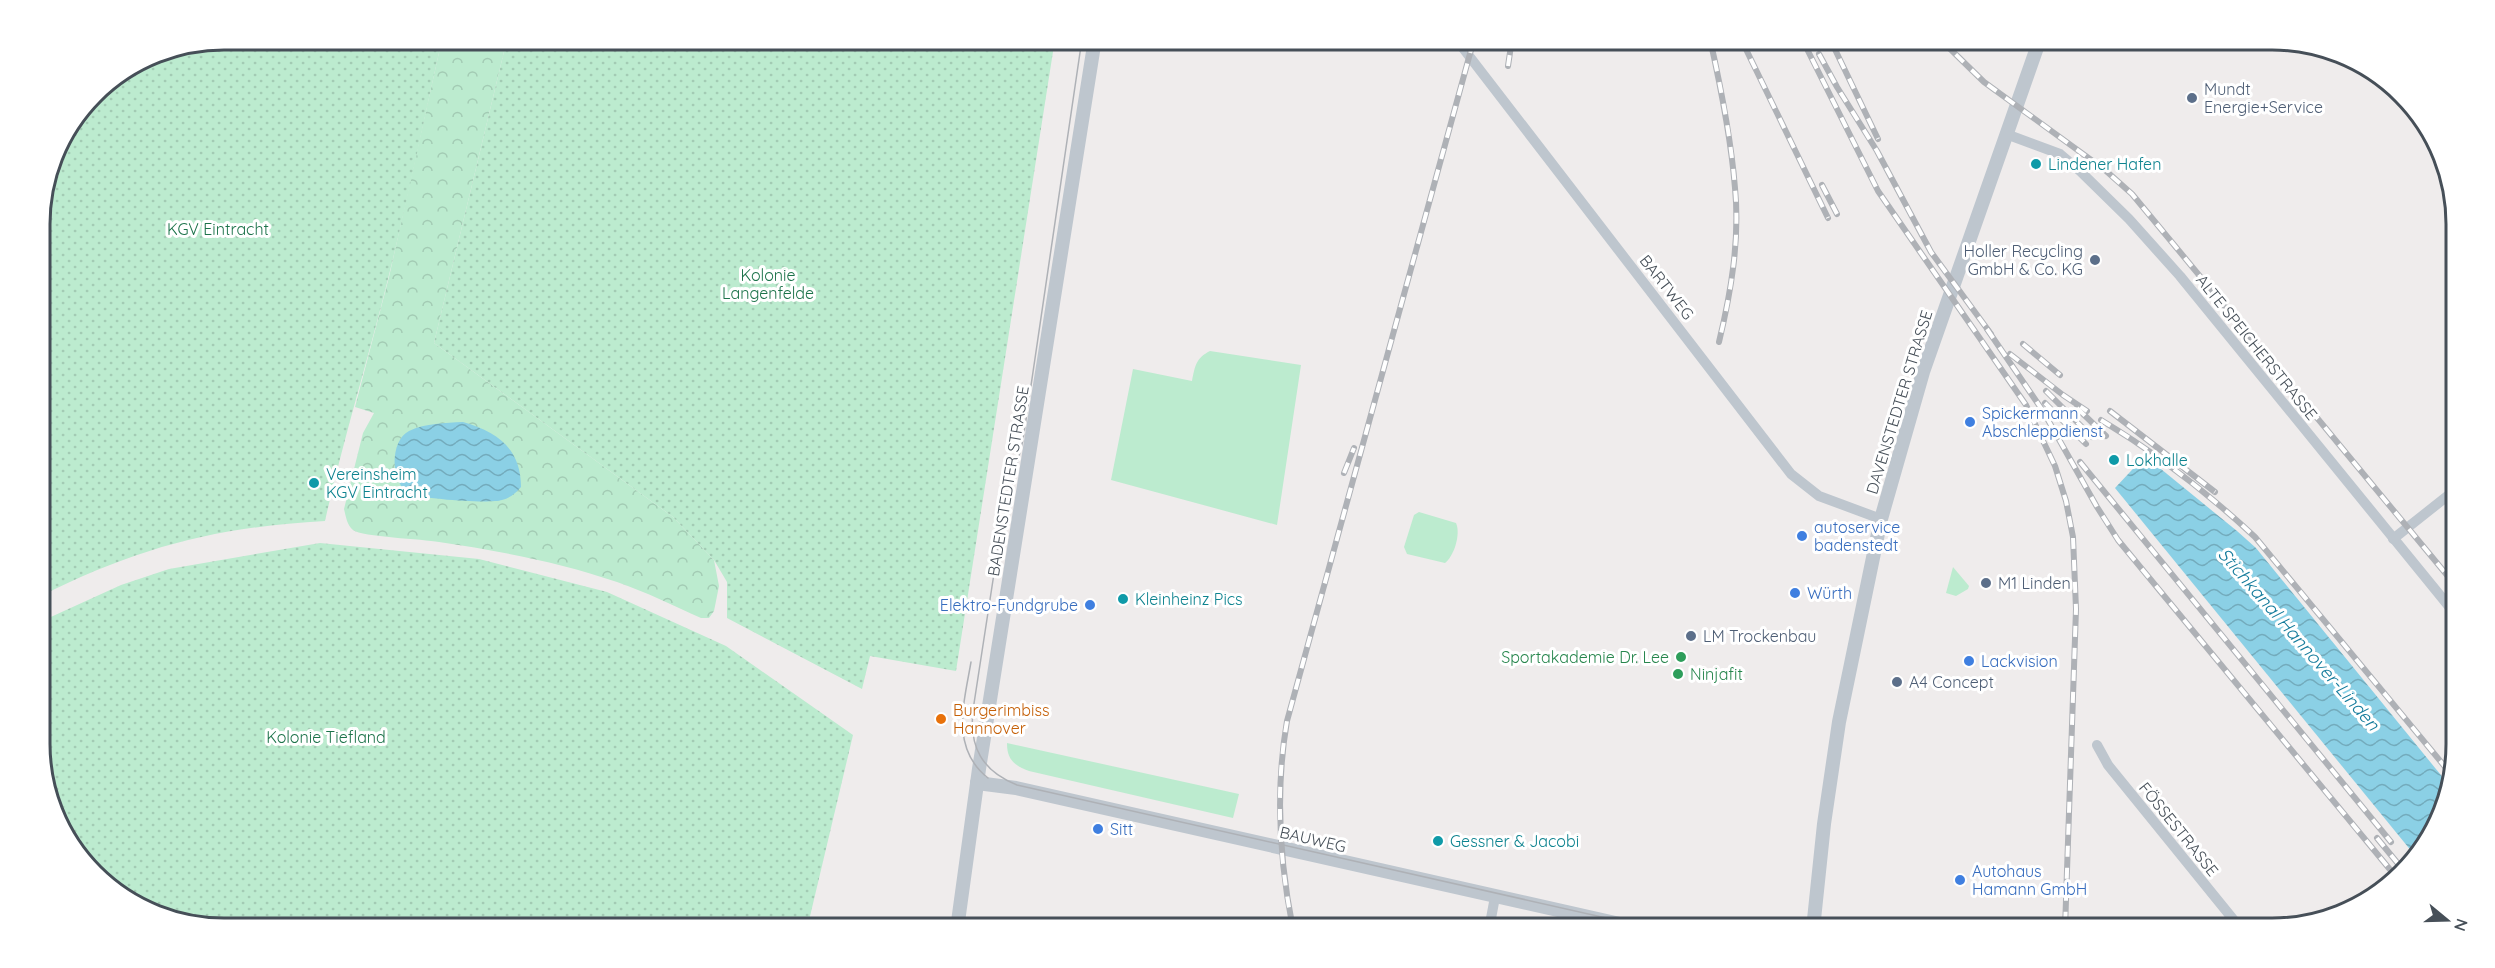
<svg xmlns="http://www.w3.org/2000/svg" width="2495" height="968" viewBox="0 0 2495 968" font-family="Quicksand,sans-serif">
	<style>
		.grass { fill: #bcebcf }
		.park { fill: url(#park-crowns) }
		.garden { fill: url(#garden-dots) }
		.water { fill: url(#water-waves) }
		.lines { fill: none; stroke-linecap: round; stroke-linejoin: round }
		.minor { stroke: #bec6ce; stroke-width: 10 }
		.tertiary { stroke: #bec6ce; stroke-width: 14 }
		.tram { stroke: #aeb1b6; stroke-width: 1.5 }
		.rail-casing { stroke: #aeb1b6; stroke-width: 6 }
		.rail { stroke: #fff; stroke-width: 4; stroke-dasharray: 11; stroke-linecap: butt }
		.service-dot { fill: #5c6f8a; stroke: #fff; stroke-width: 2 }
		.culture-dot { fill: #0f9aa8; stroke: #fff; stroke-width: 2 }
		.shop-dot { fill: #3f7fe0; stroke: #fff; stroke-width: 2 }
		.leisure-dot { fill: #2e9e5b; stroke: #fff; stroke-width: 2 }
		.food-dot { fill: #e8710a; stroke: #fff; stroke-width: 2 }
		.labels { text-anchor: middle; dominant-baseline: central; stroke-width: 6; stroke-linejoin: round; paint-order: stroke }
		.service-label { font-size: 16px; fill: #4e5e75; stroke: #fff; text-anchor: start }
		.culture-label { font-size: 16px; fill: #0d838f; stroke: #fff; text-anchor: start }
		.park-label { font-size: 16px; fill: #1c734a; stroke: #fff }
		.street-label { font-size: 16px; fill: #464f58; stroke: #fff }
		.shop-label { font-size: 16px; fill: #366cbe; stroke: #fff; text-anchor: start }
		.leisure-label { font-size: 16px; fill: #27864d; stroke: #fff; text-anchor: end }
		.food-label { font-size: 16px; fill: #c56008; stroke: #fff; text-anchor: start }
		.water-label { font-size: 18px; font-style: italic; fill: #157c9c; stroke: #fff }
		.rim { fill: none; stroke: #464f58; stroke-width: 3 }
	</style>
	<defs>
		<pattern id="park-crowns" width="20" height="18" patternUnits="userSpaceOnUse" patternTransform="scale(1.5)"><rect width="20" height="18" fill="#bcebcf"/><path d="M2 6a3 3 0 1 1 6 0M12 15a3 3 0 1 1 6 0" fill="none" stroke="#a3cbb4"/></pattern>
		<pattern id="garden-dots" width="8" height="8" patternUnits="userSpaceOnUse" patternTransform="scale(1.5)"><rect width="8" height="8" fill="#bcebcf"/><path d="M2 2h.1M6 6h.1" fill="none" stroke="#a3cbb4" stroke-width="1.8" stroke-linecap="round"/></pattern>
		<pattern id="water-waves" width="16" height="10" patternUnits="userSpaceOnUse" patternTransform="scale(1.5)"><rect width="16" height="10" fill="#8bd0e5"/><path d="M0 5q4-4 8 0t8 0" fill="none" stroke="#73abbc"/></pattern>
	</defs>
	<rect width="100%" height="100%" fill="#efecec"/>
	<g class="grass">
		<path d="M1210,351L1301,365L1277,525L1111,480L1133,369L1192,381C1195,366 1196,358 1210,351Z"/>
		<path d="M1419,512L1456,523C1461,534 1454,556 1445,563L1407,554L1404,547L1414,515Z"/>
		<path d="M1953,567L1969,586L1968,589L1956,596L1946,593Z"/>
		<path d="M1007,743L1239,794L1233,818L1029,771C1014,765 1007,760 1007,743Z"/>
	</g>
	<path class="park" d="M442,39H507L434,343L673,517L714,560L719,586L714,611L709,618H701C674,606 646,592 617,582C559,562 499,551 439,542C423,539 362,537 353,530C347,525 346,517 344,509L363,433L374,413L355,407L389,277Z"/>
	<g class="garden">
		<path d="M223,39H442C424,119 408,199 388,279C368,360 343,440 325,521C217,527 139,547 41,596L39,211L58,141L102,85L153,53Z"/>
		<path d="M507,39H1055L956,671L870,656L862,689L727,618V582L714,560L673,517L434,343Z"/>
		<path d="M320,543L479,559L607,592L726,646L853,735L807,929H223L164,919L85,866L42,780V621L121,585L169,569Z"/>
	</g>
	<g class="water">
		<path d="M463,422C498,432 521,449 521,487C516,493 510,498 502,500C490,504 423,499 411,494C390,486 389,441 409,431C426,423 445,423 463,422Z"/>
		<path d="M2145,456L2237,531L2256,548L2449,785L2446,804L2417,858L2115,488Z"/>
	</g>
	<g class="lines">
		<g class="minor">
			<path d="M1456,39L1791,474L1819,496L1881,519"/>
			<path d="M2006,134L2060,154L2080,171L2129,219L2180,276L2456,615"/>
			<path d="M2393,539L2455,490"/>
			<path d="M2097,745L2108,765L2241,929"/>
			<path d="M1489,929L1495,897"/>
		</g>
		<g class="tertiary">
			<path d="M977,783L1016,788L1642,929"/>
			<path d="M957,929L979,769L1095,39"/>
			<path d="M1813,929L1824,824L1839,722L1881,519L1923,372L2040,39"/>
		</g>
		<g class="tram">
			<path d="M1082,39L1023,440L1001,528L973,710C969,747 982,771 1017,785L1655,929"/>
			<path d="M971,662C964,703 950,748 988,778"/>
		</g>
		<g class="rail-casing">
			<g id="rail">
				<path d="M1710,39C1721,88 1731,138 1735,188C1740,240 1731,292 1719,342"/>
				<path d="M1741,39L1828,218"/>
				<path d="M1802,39L1878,191L2026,405L2055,466L2066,501L2073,537L2076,609L2065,929"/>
				<path d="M1830,39L1878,139"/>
				<path d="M1940,39L1984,82L2105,170L2132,194L2456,586"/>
				<path d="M1496,40V39"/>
				<path d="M1819,54L1837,87L1877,151L1931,252L1991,334"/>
				<path d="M1508,66L1512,39"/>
				<path d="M1822,185L1837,214"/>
				<path d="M1987,329L2043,411L2097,507L2118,540L2397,878"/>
				<path d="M2023,344L2060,375"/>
				<path d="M2010,354L2063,395L2087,411"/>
				<path d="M2046,391L2092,437"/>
				<path d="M2045,403L2086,444"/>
				<path d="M2077,408L2106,436"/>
				<path d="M2110,411L2215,492"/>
				<path d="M2101,420C2156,453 2209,494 2255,537L2451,774"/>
				<path d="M2080,462L2391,842"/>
				<path d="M1344,473L1354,448"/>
				<path d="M2377,838L2404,871"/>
				<path d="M1293,929C1279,859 1275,791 1287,721L1474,39"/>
			</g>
		</g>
		<use href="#rail" class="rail"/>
	</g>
	<g class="service-dot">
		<circle cx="2192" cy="98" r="6"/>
		<circle cx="2095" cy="260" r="6"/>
		<circle cx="1986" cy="583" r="6"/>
		<circle cx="1691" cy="636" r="6"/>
		<circle cx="1897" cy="682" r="6"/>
	</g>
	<g class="culture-dot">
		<circle cx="2036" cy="164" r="6"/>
		<circle cx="2114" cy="460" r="6"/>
		<circle cx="314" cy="483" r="6"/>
		<circle cx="1123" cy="599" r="6"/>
		<circle cx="1438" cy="841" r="6"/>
	</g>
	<g class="shop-dot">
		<circle cx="1970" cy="422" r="6"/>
		<circle cx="1802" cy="536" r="6"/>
		<circle cx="1795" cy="593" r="6"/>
		<circle cx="1090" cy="605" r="6"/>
		<circle cx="1969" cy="661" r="6"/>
		<circle cx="1098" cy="829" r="6"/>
		<circle cx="1960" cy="880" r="6"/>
	</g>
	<g class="leisure-dot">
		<circle cx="1681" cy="657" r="6"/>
		<circle cx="1678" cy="674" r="6"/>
	</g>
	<circle class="food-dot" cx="941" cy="719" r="6"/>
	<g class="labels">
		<g class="service-label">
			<text x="2204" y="89">Mundt<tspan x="2204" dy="18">Energie+Service</tspan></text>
			<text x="2083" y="251" text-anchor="end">Holler Recycling<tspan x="2083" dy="18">GmbH &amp; Co. KG</tspan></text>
			<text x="1998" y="583">M1 Linden</text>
			<text x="1703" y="636">LM Trockenbau</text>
			<text x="1909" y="682">A4 Concept</text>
		</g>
		<g class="culture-label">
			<text x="2048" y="164">Lindener Hafen</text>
			<text x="2126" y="460">Lokhalle</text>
			<text x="326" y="474">Vereinsheim<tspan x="326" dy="18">KGV Eintracht</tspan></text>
			<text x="1135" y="599">Kleinheinz Pics</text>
			<text x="1450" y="841">Gessner &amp; Jacobi</text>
		</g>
		<g class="park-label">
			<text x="218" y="229">KGV Eintracht</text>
			<text x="768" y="275">Kolonie<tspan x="768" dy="18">Langenfelde</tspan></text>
			<text x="326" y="737">Kolonie Tiefland</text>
		</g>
		<g class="street-label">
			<text transform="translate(1667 287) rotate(52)">BARTWEG</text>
			<text transform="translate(2257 347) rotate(51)">ALTE SPEICHERSTRASSE</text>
			<text transform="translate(1899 402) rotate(-73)">DAVENSTEDTER STRASSE</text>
			<text transform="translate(1008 481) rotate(-81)">BADENSTEDTER STRASSE</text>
			<text transform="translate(2179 829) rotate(51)">FÖSSESTRASSE</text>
			<text transform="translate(1313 839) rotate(13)">BAUWEG</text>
		</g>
		<g class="shop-label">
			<text x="1982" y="413">Spickermann<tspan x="1982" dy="18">Abschleppdienst</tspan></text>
			<text x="1814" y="527">autoservice<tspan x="1814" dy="18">badenstedt</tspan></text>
			<text x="1807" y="593">Würth</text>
			<text x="1078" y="605" text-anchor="end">Elektro-Fundgrube</text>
			<text x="1981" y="661">Lackvision</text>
			<text x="1110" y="829">Sitt</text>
			<text x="1972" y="871">Autohaus<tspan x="1972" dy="18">Hamann GmbH</tspan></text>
		</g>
		<g class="leisure-label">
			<text x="1669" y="657">Sportakademie Dr. Lee</text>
			<text x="1690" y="674" text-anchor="start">Ninjafit</text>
		</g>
		<g class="food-label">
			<text x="953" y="710">Burgerimbiss<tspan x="953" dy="18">Hannover</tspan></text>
		</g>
		<g class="water-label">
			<text transform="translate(2299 639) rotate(49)">Stichkanal Hannover-Linden</text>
		</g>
	</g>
	<path d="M0 0H2495V968H0ZM224 50H2272A174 174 0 0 1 2446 224V744A174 174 0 0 1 2272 918H224A174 174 0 0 1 50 744V224A174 174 0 0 1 224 50Z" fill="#fff" fill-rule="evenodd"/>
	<path class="rim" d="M224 50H2272A174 174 0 0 1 2446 224V744A174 174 0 0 1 2272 918H224A174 174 0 0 1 50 744V224A174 174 0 0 1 224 50Z"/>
	<g transform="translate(2447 920) rotate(109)" stroke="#ffffff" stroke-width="4.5" paint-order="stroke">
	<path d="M0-4.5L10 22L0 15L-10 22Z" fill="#464f58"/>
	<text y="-9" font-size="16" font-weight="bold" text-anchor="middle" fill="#464f58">N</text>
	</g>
</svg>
